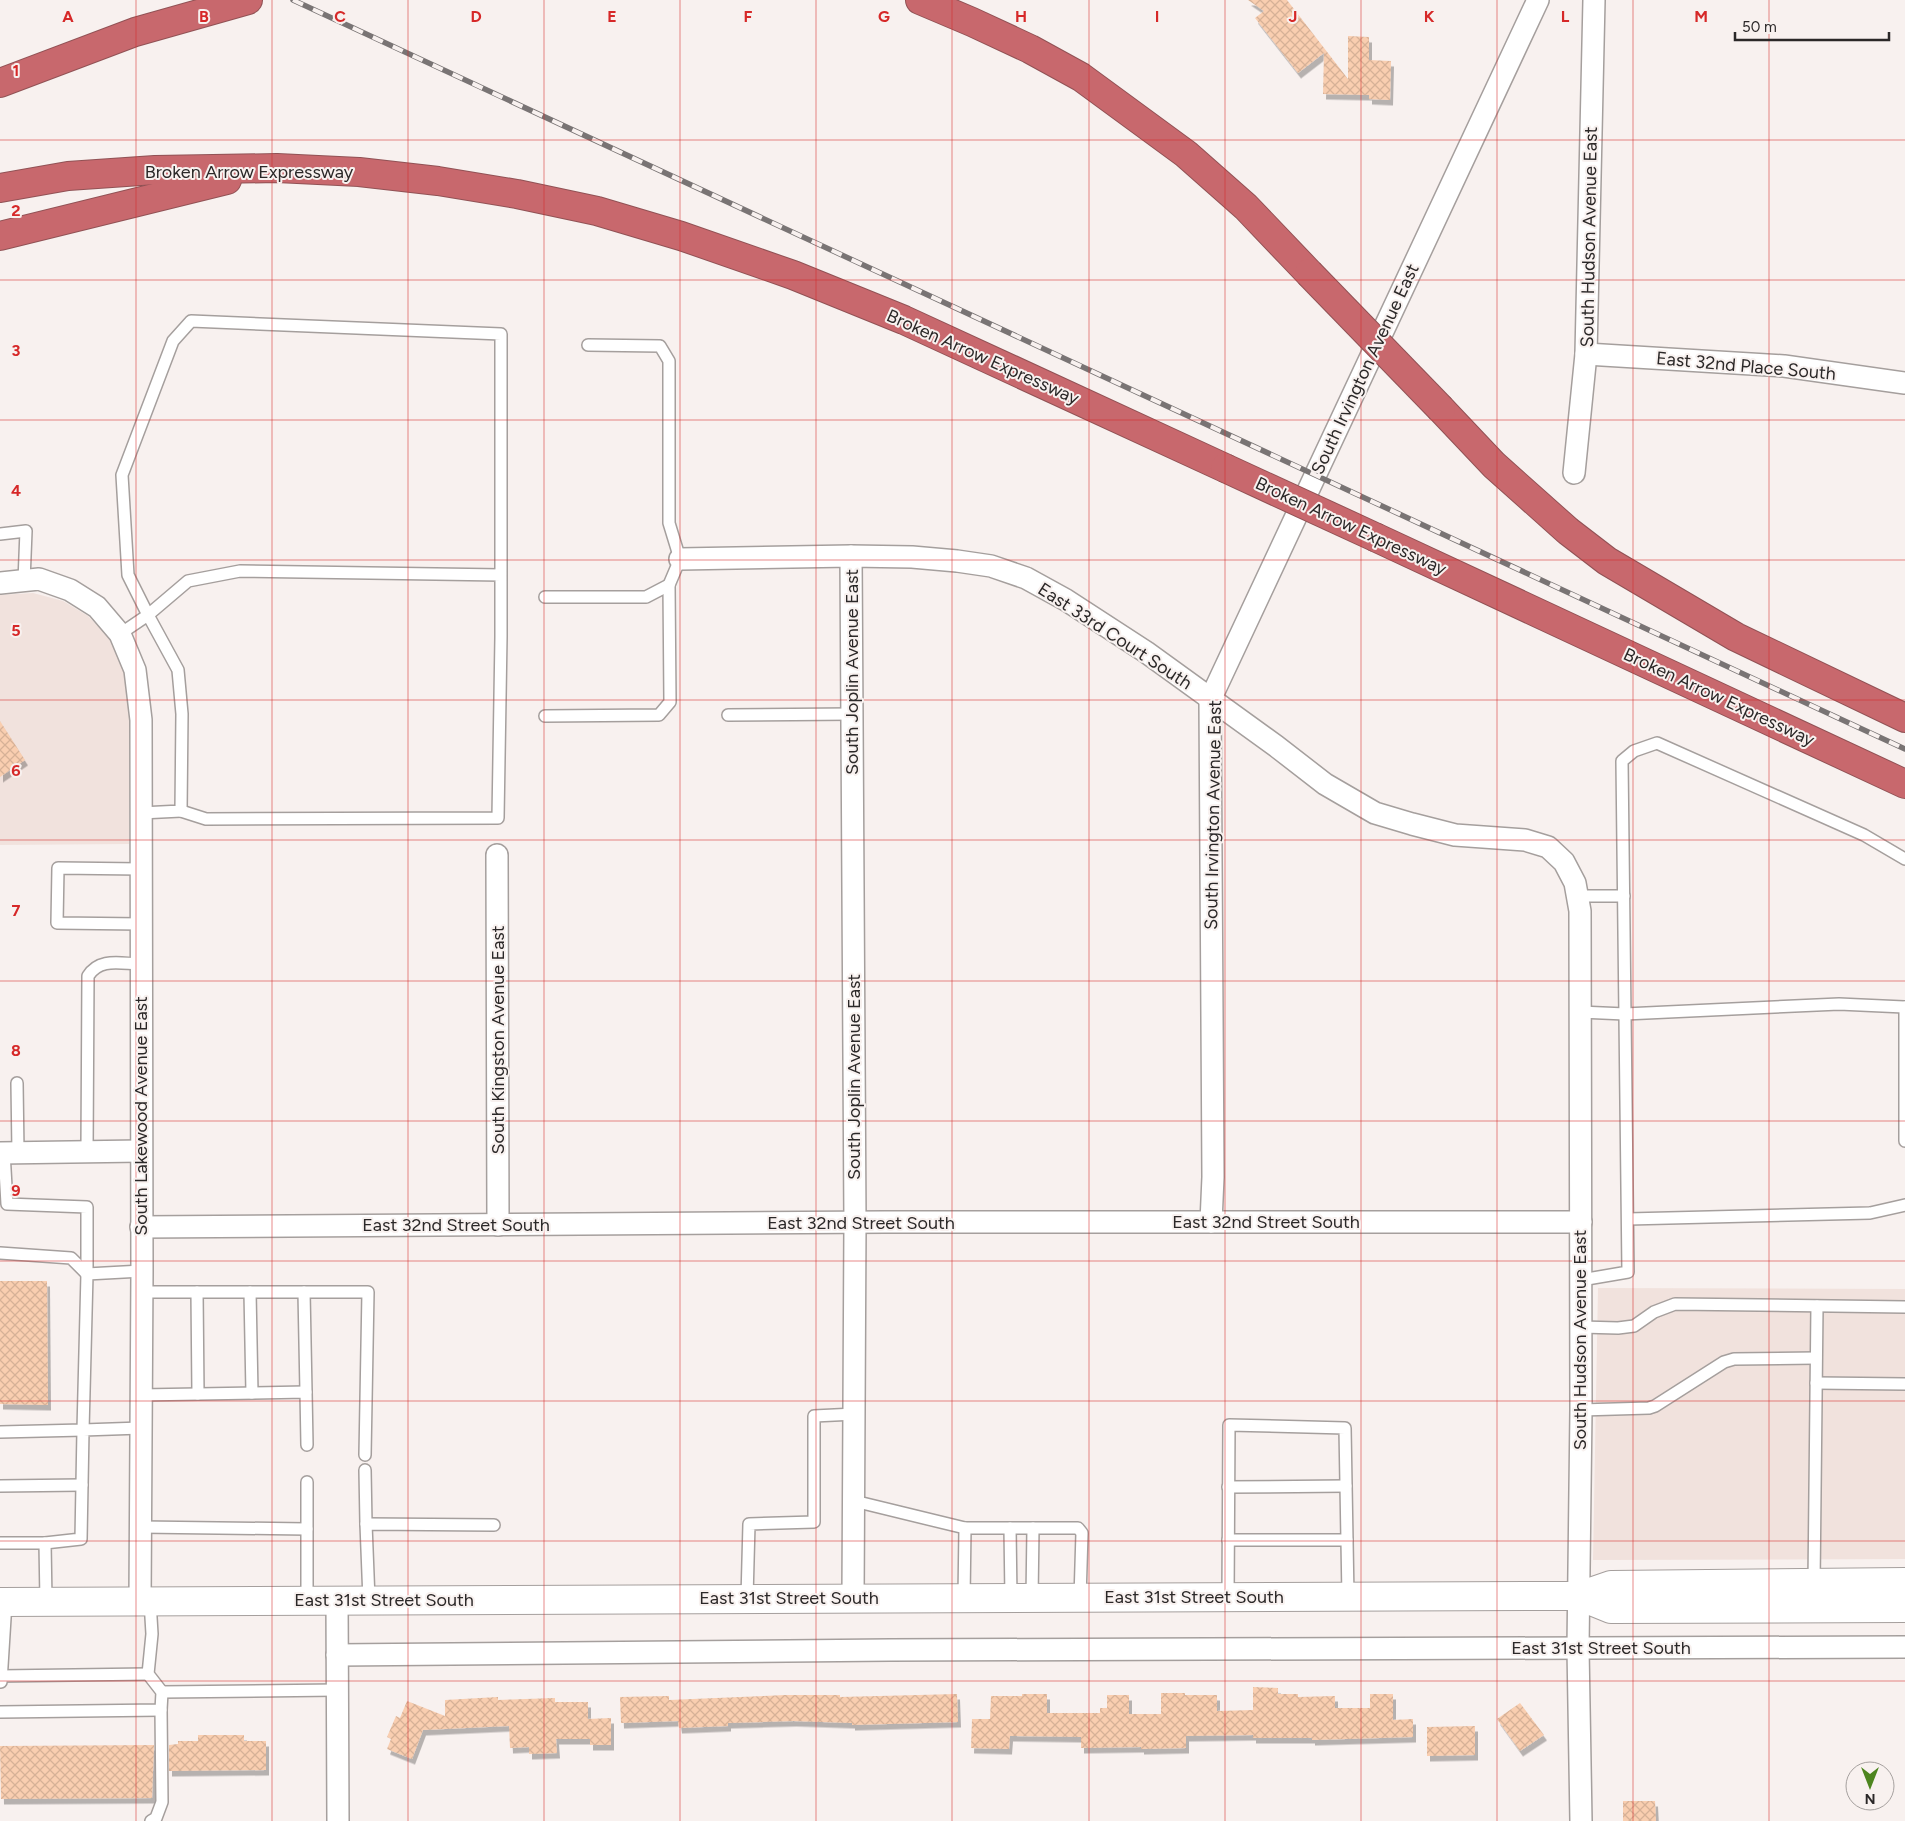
<svg xmlns="http://www.w3.org/2000/svg" width="1905" height="1821" viewBox="0 0 1905 1821" font-family="Figtree,sans-serif">
	<style>
		.built { fill: #f1e2dd }
		.building { fill: url(#building-cross-hatch); filter: url(#shadow) }
		.lines { fill: none; stroke-linecap: round; stroke-linejoin: round }
		.service-casing { stroke: #a59f9d; stroke-width: 14 }
		.minor-casing { stroke: #a59f9d; stroke-width: 24 }
		.secondary-casing { stroke: #a59f9d; stroke-width: 30 }
		.motorway-casing { stroke: #915255; stroke-width: 30 }
		.service { stroke: #fff; stroke-width: 11 }
		.minor { stroke: #fff; stroke-width: 21 }
		.secondary { stroke: #fff; stroke-width: 28 }
		.motorway { stroke: #c8686d; stroke-width: 28 }
		.rail-casing { stroke: #797474; stroke-width: 5.5 }
		.rail { stroke: #f8f1ef; stroke-width: 4; stroke-dasharray: 11; stroke-linecap: butt }
		.motorway-bridge-casing { stroke: #915255; stroke-width: 30; stroke-linecap: butt }
		.motorway-bridge { stroke: #c8686d; stroke-width: 28 }
		.grid { fill: none; stroke: #d62828; stroke-width: 1; stroke-opacity: 0.55 }
		.labels { text-anchor: middle; dominant-baseline: central; stroke-width: 4; stroke-linejoin: round; paint-order: stroke }
		.street-label { font-size: 18px; fill: #2b2828; stroke: #f8f1ef }
		.grid-label { font-size: 16px; text-anchor: middle; font-weight: bold; fill: #d62828; stroke: #f8f1ef; stroke-width: 4; stroke-linejoin: round; paint-order: stroke }
	</style>
	<defs>
		<pattern id="building-cross-hatch" width="8" height="8" patternUnits="userSpaceOnUse" patternTransform="scale(1.25)"><rect width="8" height="8" fill="#f9ceb0"/><path d="M0 0l8 8M0 8l8-8" fill="none" stroke="#d6b197"/></pattern>
		<filter id="shadow"><feDropShadow dx="3" dy="5.5" stdDeviation="0" flood-color="#0004"/></filter>
	</defs>
	<rect width="100%" height="100%" fill="#f8f1ef"/>
	<g class="built">
		<path d="M33,593L63,601L88,616L111,640L127,676L129,704V844L0,845V595Z"/>
		<path d="M1598,1288L1905,1289V1559L1593,1560Z"/>
	</g>
	<g class="building">
		<path d="M1248,0H1287L1348,79V36L1369,37V60L1391,61L1390,100L1369,99V95L1323,94L1324,53L1298,73L1255,18L1264,11Z"/>
		<path d="M0,721L25,760L0,777Z"/>
		<path d="M0,1281H47L48,1405L0,1404Z"/>
		<path d="M1253,1687L1278,1688V1694H1298V1697L1335,1696V1708H1370V1694H1393V1720L1413,1719V1737L1312,1740V1738H1253V1735L1186,1736V1748L1141,1749V1747L1081,1748V1737L1010,1736L1009,1749L971,1748L972,1719H990L991,1696H1022V1694H1047V1713H1100V1708H1107V1695H1129V1714H1161V1693H1185V1695H1217V1711L1253,1710Z"/>
		<path d="M957,1694L958,1722L852,1725V1723L794,1721L728,1723V1726L679,1728L678,1721L621,1723L620,1697L669,1696V1700L785,1695H840V1697Z"/>
		<path d="M498,1697V1700L555,1698V1702H588V1719L611,1718V1745H590V1739H556L557,1753L529,1754V1747L510,1748L509,1726L423,1730L412,1759L387,1749L391,1739L387,1737L396,1716L400,1718L407,1701L445,1716V1700Z"/>
		<path d="M1520,1703L1544,1735L1520,1751L1497,1719Z"/>
		<path d="M1475,1726V1755L1427,1756V1727Z"/>
		<path d="M198,1735H244V1741H266V1770L169,1771V1745L178,1744V1741H198Z"/>
		<path d="M154,1745L152,1798L1,1799L0,1746Z"/>
		<path d="M1623,1801H1655L1656,1821H1623Z"/>
	</g>
	<g class="lines">
		<g class="service-casing">
			<g id="service">
				<path d="M0,534L26,531L24,581"/>
				<path d="M545,597H646L669,585"/>
				<path d="M120,634L148,615L178,670L182,714L181,811L141,813"/>
				<path d="M728,715L853,714"/>
				<path d="M545,716L659,715L670,702L669,585L680,559L669,523V361L660,346L588,345"/>
				<path d="M181,811L206,819L498,818L501,637V334L191,321L173,341L122,475L128,575L148,615L188,581L240,571L501,575"/>
				<path d="M141,869L58,868L57,923L141,924"/>
				<path d="M1578,896H1624"/>
				<path d="M1905,1007V1141"/>
				<path d="M1580,1012L1625,1014L1839,1004L1904,1007"/>
				<path d="M17,1083L18,1152"/>
				<path d="M4,1152L7,1204L87,1207V1274"/>
				<path d="M87,1152L88,976C100,957 121,964 141,964"/>
				<path d="M1628,1219L1870,1213L1905,1205"/>
				<path d="M0,1253L71,1258L87,1274"/>
				<path d="M1581,1280L1628,1272L1622,761L1634,751L1657,743L1864,835L1905,859"/>
				<path d="M142,1292H197L198,1394"/>
				<path d="M197,1292H250L252,1393"/>
				<path d="M250,1292H304L306,1392"/>
				<path d="M304,1292H368L365,1455"/>
				<path d="M1581,1327L1618,1328L1634,1326L1654,1312L1675,1304L1905,1307"/>
				<path d="M1816,1383L1905,1384"/>
				<path d="M141,1395L306,1392L307,1445"/>
				<path d="M1581,1410L1649,1408L1655,1406L1724,1362L1734,1359L1816,1358"/>
				<path d="M0,1432L83,1430L87,1274L142,1271"/>
				<path d="M365,1470L366,1524"/>
				<path d="M307,1482V1600"/>
				<path d="M0,1486L82,1485"/>
				<path d="M1228,1487L1346,1486"/>
				<path d="M854,1501L965,1528L964,1598"/>
				<path d="M141,1527L307,1529"/>
				<path d="M965,1528H1010L1011,1598"/>
				<path d="M1010,1528H1078L1082,1533L1080,1598"/>
				<path d="M1228,1540H1347"/>
				<path d="M0,1543H45"/>
				<path d="M1814,1584L1817,1306"/>
				<path d="M747,1598L749,1524L814,1522V1416L855,1414"/>
				<path d="M1032,1598L1033,1528"/>
				<path d="M1228,1598L1229,1425L1345,1428L1348,1597"/>
				<path d="M369,1600L366,1524L494,1525"/>
				<path d="M46,1601L45,1543L81,1539L83,1430L141,1428"/>
				<path d="M0,1676L148,1674"/>
				<path d="M1,1682L6,1602"/>
				<path d="M162,1692L337,1690"/>
				<path d="M0,1712L161,1710L162,1692L148,1674L152,1634L150,1601"/>
				<path d="M151,1821L156,1818L162,1802L161,1710"/>
			</g>
		</g>
		<g class="minor-casing">
			<g id="minor">
				<path d="M1586,354L1784,366L1905,383"/>
				<path d="M1574,473L1586,354L1594,0"/>
				<path d="M851,556L855,1223L853,1598"/>
				<path d="M680,559L851,556L912,557L957,561L991,566L1026,578L1066,600L1146,652L1276,746L1325,784L1375,813L1412,824L1455,835L1525,840L1548,847L1564,862L1575,883L1580,911L1581,1410L1578,1648L1581,1821"/>
				<path d="M0,583L39,579L70,590L97,607L120,634L135,670L141,720L142,1271L140,1601"/>
				<path d="M497,855L498,1225"/>
				<path d="M0,1153L141,1151"/>
				<path d="M1211,1222L1213,1177L1210,700L1538,0"/>
				<path d="M141,1227L885,1222H1581"/>
				<path d="M337,1600L338,1821"/>
				<path d="M337,1655L890,1650L1905,1647"/>
			</g>
		</g>
		<g class="secondary-casing">
			<g id="secondary">
				<path d="M1579,1596L1611,1609L1905,1608"/>
				<path d="M0,1602L1547,1596H1579L1611,1585L1905,1582"/>
			</g>
		</g>
		<g class="motorway-casing">
			<g id="motorway">
				<path d="M920,0L972,22L1030,49L1081,77L1186,154L1246,207L1309,273"/>
				<path d="M0,83L135,32L248,0"/>
				<path d="M0,188L68,176L155,170L277,168L359,172L438,181L517,194L597,211L681,236L793,275L904,320L1225,468"/>
				<path d="M0,236L227,180"/>
				<path d="M1441,409L1494,465L1568,531L1607,561L1736,637L1905,718"/>
				<path d="M1377,538L1905,784"/>
			</g>
		</g>
		<use href="#service" class="service"/>
		<use href="#minor" class="minor"/>
		<use href="#secondary" class="secondary"/>
		<use href="#motorway" class="motorway"/>
		<g class="rail-casing">
			<path id="rail" d="M293,0L1905,749"/>
		</g>
		<use href="#rail" class="rail"/>
		<g class="motorway-bridge-casing">
			<g id="motorway-bridge">
				<path d="M1309,273L1441,409"/>
				<path d="M1225,468L1377,538"/>
			</g>
		</g>
		<use href="#motorway-bridge" class="motorway-bridge"/>
	</g>
	<path class="grid" d="M136,0V1821M272,0V1821M408,0V1821M544,0V1821M680,0V1821M816,0V1821M952,0V1821M1089,0V1821M1225,0V1821M1361,0V1821M1497,0V1821M1633,0V1821M1769,0V1821M0,140H1905M0,280H1905M0,420H1905M0,560H1905M0,700H1905M0,840H1905M0,981H1905M0,1121H1905M0,1261H1905M0,1401H1905M0,1541H1905M0,1681H1905"/>
	<g class="labels">
		<g class="street-label">
			<text x="249" y="172">Broken Arrow Expressway</text>
			<text transform="translate(1589 237) rotate(-89)">South Hudson Avenue East</text>
			<text transform="translate(983 357) rotate(24)">Broken Arrow Expressway</text>
			<text transform="translate(1746 366) rotate(5)">East 32nd Place South</text>
			<text transform="translate(1365 369) rotate(-65)">South Irvington Avenue East</text>
			<text transform="translate(1351 526) rotate(25)">Broken Arrow Expressway</text>
			<text transform="translate(1115 636) rotate(33)">East 33rd Court South</text>
			<text transform="translate(852 672) rotate(-90)">South Joplin Avenue East</text>
			<text transform="translate(1719 697) rotate(25)">Broken Arrow Expressway</text>
			<text transform="translate(1213 815) rotate(-89)">South Irvington Avenue East</text>
			<text transform="translate(498 1040) rotate(-90)">South Kingston Avenue East</text>
			<text transform="translate(854 1077) rotate(-90)">South Joplin Avenue East</text>
			<text transform="translate(141 1116) rotate(-90)">South Lakewood Avenue East</text>
			<text x="1266" y="1222">East 32nd Street South</text>
			<text x="861" y="1223">East 32nd Street South</text>
			<text x="456" y="1225">East 32nd Street South</text>
			<text transform="translate(1580 1340) rotate(-90)">South Hudson Avenue East</text>
			<text x="1194" y="1597">East 31st Street South</text>
			<text x="789" y="1598">East 31st Street South</text>
			<text x="384" y="1600">East 31st Street South</text>
			<text x="1601" y="1648">East 31st Street South</text>
		</g>
	</g>
	<g class="grid-label">
		<text x="68" y="22">A</text>
		<text x="204" y="22">B</text>
		<text x="340" y="22">C</text>
		<text x="476" y="22">D</text>
		<text x="612" y="22">E</text>
		<text x="748" y="22">F</text>
		<text x="884" y="22">G</text>
		<text x="1021" y="22">H</text>
		<text x="1157" y="22">I</text>
		<text x="1293" y="22">J</text>
		<text x="1429" y="22">K</text>
		<text x="1565" y="22">L</text>
		<text x="1701" y="22">M</text>
		<text x="16" y="76">1</text>
		<text x="16" y="216">2</text>
		<text x="16" y="356">3</text>
		<text x="16" y="496">4</text>
		<text x="16" y="636">5</text>
		<text x="16" y="776">6</text>
		<text x="16" y="916">7</text>
		<text x="16" y="1056">8</text>
		<text x="16" y="1196">9</text>
	</g>
	<g transform="translate(1870 1786) rotate(180)"><circle r="24" fill="#f8f1ef" stroke="#a6a19f"/>
	<path d="M0-4L9 19L0 12L-9 19Z" fill="#4d851f"/>
	<text y="-8" font-size="14" font-weight="bold" text-anchor="middle" fill="#2b2828">N</text>
	</g>
	<path d="M1735 32v8h154v-8" fill="none" stroke="#2b2828" stroke-width="2.5"/>
	<text x="1742" y="32" font-size="15" fill="#2b2828" stroke="#f8f1ef" stroke-width="4" paint-order="stroke">50 m</text>
</svg>
